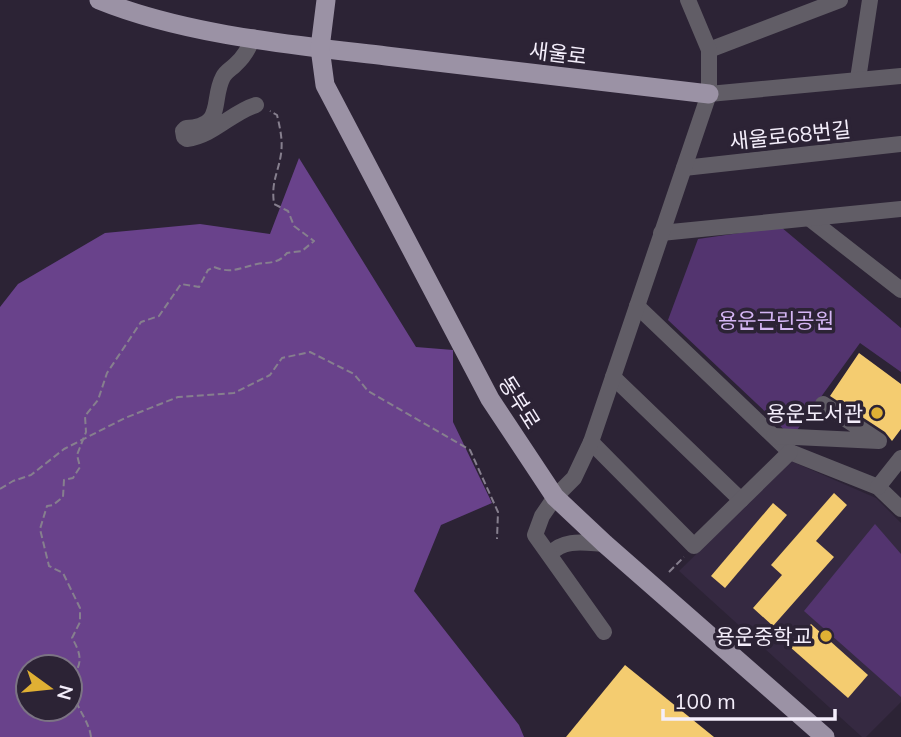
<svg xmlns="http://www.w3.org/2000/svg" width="901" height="737" viewBox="0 0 901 737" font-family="Mulish,'Noto Sans KR',sans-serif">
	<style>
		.built { fill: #352941 }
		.green { fill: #53346f }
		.forest { fill: #69428b; fill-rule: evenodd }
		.building { fill: #f4cc70 }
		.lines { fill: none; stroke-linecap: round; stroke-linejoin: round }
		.path { stroke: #867f8e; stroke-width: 2; stroke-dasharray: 7 3.5; stroke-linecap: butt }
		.minor { stroke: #615d66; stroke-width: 16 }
		.major { stroke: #9b92a5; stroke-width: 19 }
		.poi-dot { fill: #e0b034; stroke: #2c2335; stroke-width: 2.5 }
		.labels { text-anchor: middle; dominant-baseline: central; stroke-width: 7; stroke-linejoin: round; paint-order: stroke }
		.street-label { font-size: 21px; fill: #f4eefb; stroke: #2c2335 }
		.park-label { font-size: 21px; fill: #d5b6f4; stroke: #2c2335 }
		.poi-label { font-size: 21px; fill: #f4eefb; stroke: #2c2335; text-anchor: end }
	</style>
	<rect width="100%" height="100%" fill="#2c2335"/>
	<path class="built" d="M791,461L876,498L901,523V702L866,737H862L679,571Z"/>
	<g class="green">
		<path d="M781,227L901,328V372L860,343L792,437L668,320L698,239Z"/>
		<path d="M875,524L901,554V697L804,611Z"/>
	</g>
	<path class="forest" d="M299,158L416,347L453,350V422L492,503L441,525L414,591L519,725L524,737H0V307L18,284L105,233L200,224L270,234ZM28,667H70V709H28Z"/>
	<g class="building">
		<path d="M859,353L901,384V429L892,441L885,432L830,396Z"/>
		<path d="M834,493L847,505L816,541L834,557L773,626L753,608L782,575L771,565Z"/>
		<path d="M773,503L787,515L725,588L711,576Z"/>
		<path d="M811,624L868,675L848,698L790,647Z"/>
		<path d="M625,665L714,737H566Z"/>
	</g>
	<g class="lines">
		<g class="path">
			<path d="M0,489L13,481L31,475L64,449L125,418L178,397L234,393L270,375L282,358L310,352L354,374L368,391L470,450L498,512L497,539"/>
			<path d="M669,572L684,557"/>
			<path d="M91,737C89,720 75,707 73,690C70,668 90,668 72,638L80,622V608L63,573L49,566L40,529L47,506L53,505L63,497L64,480L73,478L80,467L77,455L86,432L85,416L98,400L107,373L141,322L159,316L181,284L199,287L208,270L214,267C231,274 240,268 257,264C270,262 278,264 287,253L302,251L314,241L294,226L288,211L274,204C271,181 278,174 281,154C283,140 280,128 277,115L270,111"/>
		</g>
		<g class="minor">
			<path d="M253,37C249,49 244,57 235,65C231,69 226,71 223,77C211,99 225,127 186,128L183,131L184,137L187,139C213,136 232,112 256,105"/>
			<path d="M709,50L840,0"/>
			<path d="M858,79L870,0"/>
			<path d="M709,94L901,76"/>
			<path d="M684,168L901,144"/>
			<path d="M810,219L901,290"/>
			<path d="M661,233L901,209"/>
			<path d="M637,306L790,452L878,487L901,509"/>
			<path d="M613,377L741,500"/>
			<path d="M774,436L879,441L823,404"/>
			<path d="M591,442L694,546L790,452"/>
			<path d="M878,487L901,458"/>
			<path d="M550,554C565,538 585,543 605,544"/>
			<path d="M604,632L535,535L542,516L555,497L574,478L591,442L709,94V50L688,0"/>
		</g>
		<g class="major">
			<path d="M99,0C185,35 294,45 386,56C494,69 602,81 709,94"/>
			<path d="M326,0L320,48L325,85L490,399L555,497L605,544L825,737"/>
		</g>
	</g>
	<g class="poi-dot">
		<circle cx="877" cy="413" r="7"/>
		<circle cx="826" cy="636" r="7"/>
	</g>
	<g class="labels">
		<g class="street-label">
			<text transform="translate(558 53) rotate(7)">새울로</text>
			<text transform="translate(790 135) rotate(-6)">새울로68번길</text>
			<text transform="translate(520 402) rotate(58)">동부로</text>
		</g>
		<g class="park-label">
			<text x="776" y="320">용운근린공원</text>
		</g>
		<g class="poi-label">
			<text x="863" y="413">용운도서관</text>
			<text x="812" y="636">용운중학교</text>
		</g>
	</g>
	<g transform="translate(49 688) rotate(105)"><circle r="33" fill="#2c2335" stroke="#7c7484" stroke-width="2"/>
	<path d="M0-5L12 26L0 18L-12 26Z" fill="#e0b034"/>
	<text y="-10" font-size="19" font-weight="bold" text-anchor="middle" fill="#f4eefb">N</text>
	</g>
	<path d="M663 709v10h172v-10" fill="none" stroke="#f4eefb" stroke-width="3.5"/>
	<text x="674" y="709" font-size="21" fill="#f4eefb" stroke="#2c2335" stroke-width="5" paint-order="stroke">100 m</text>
</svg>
